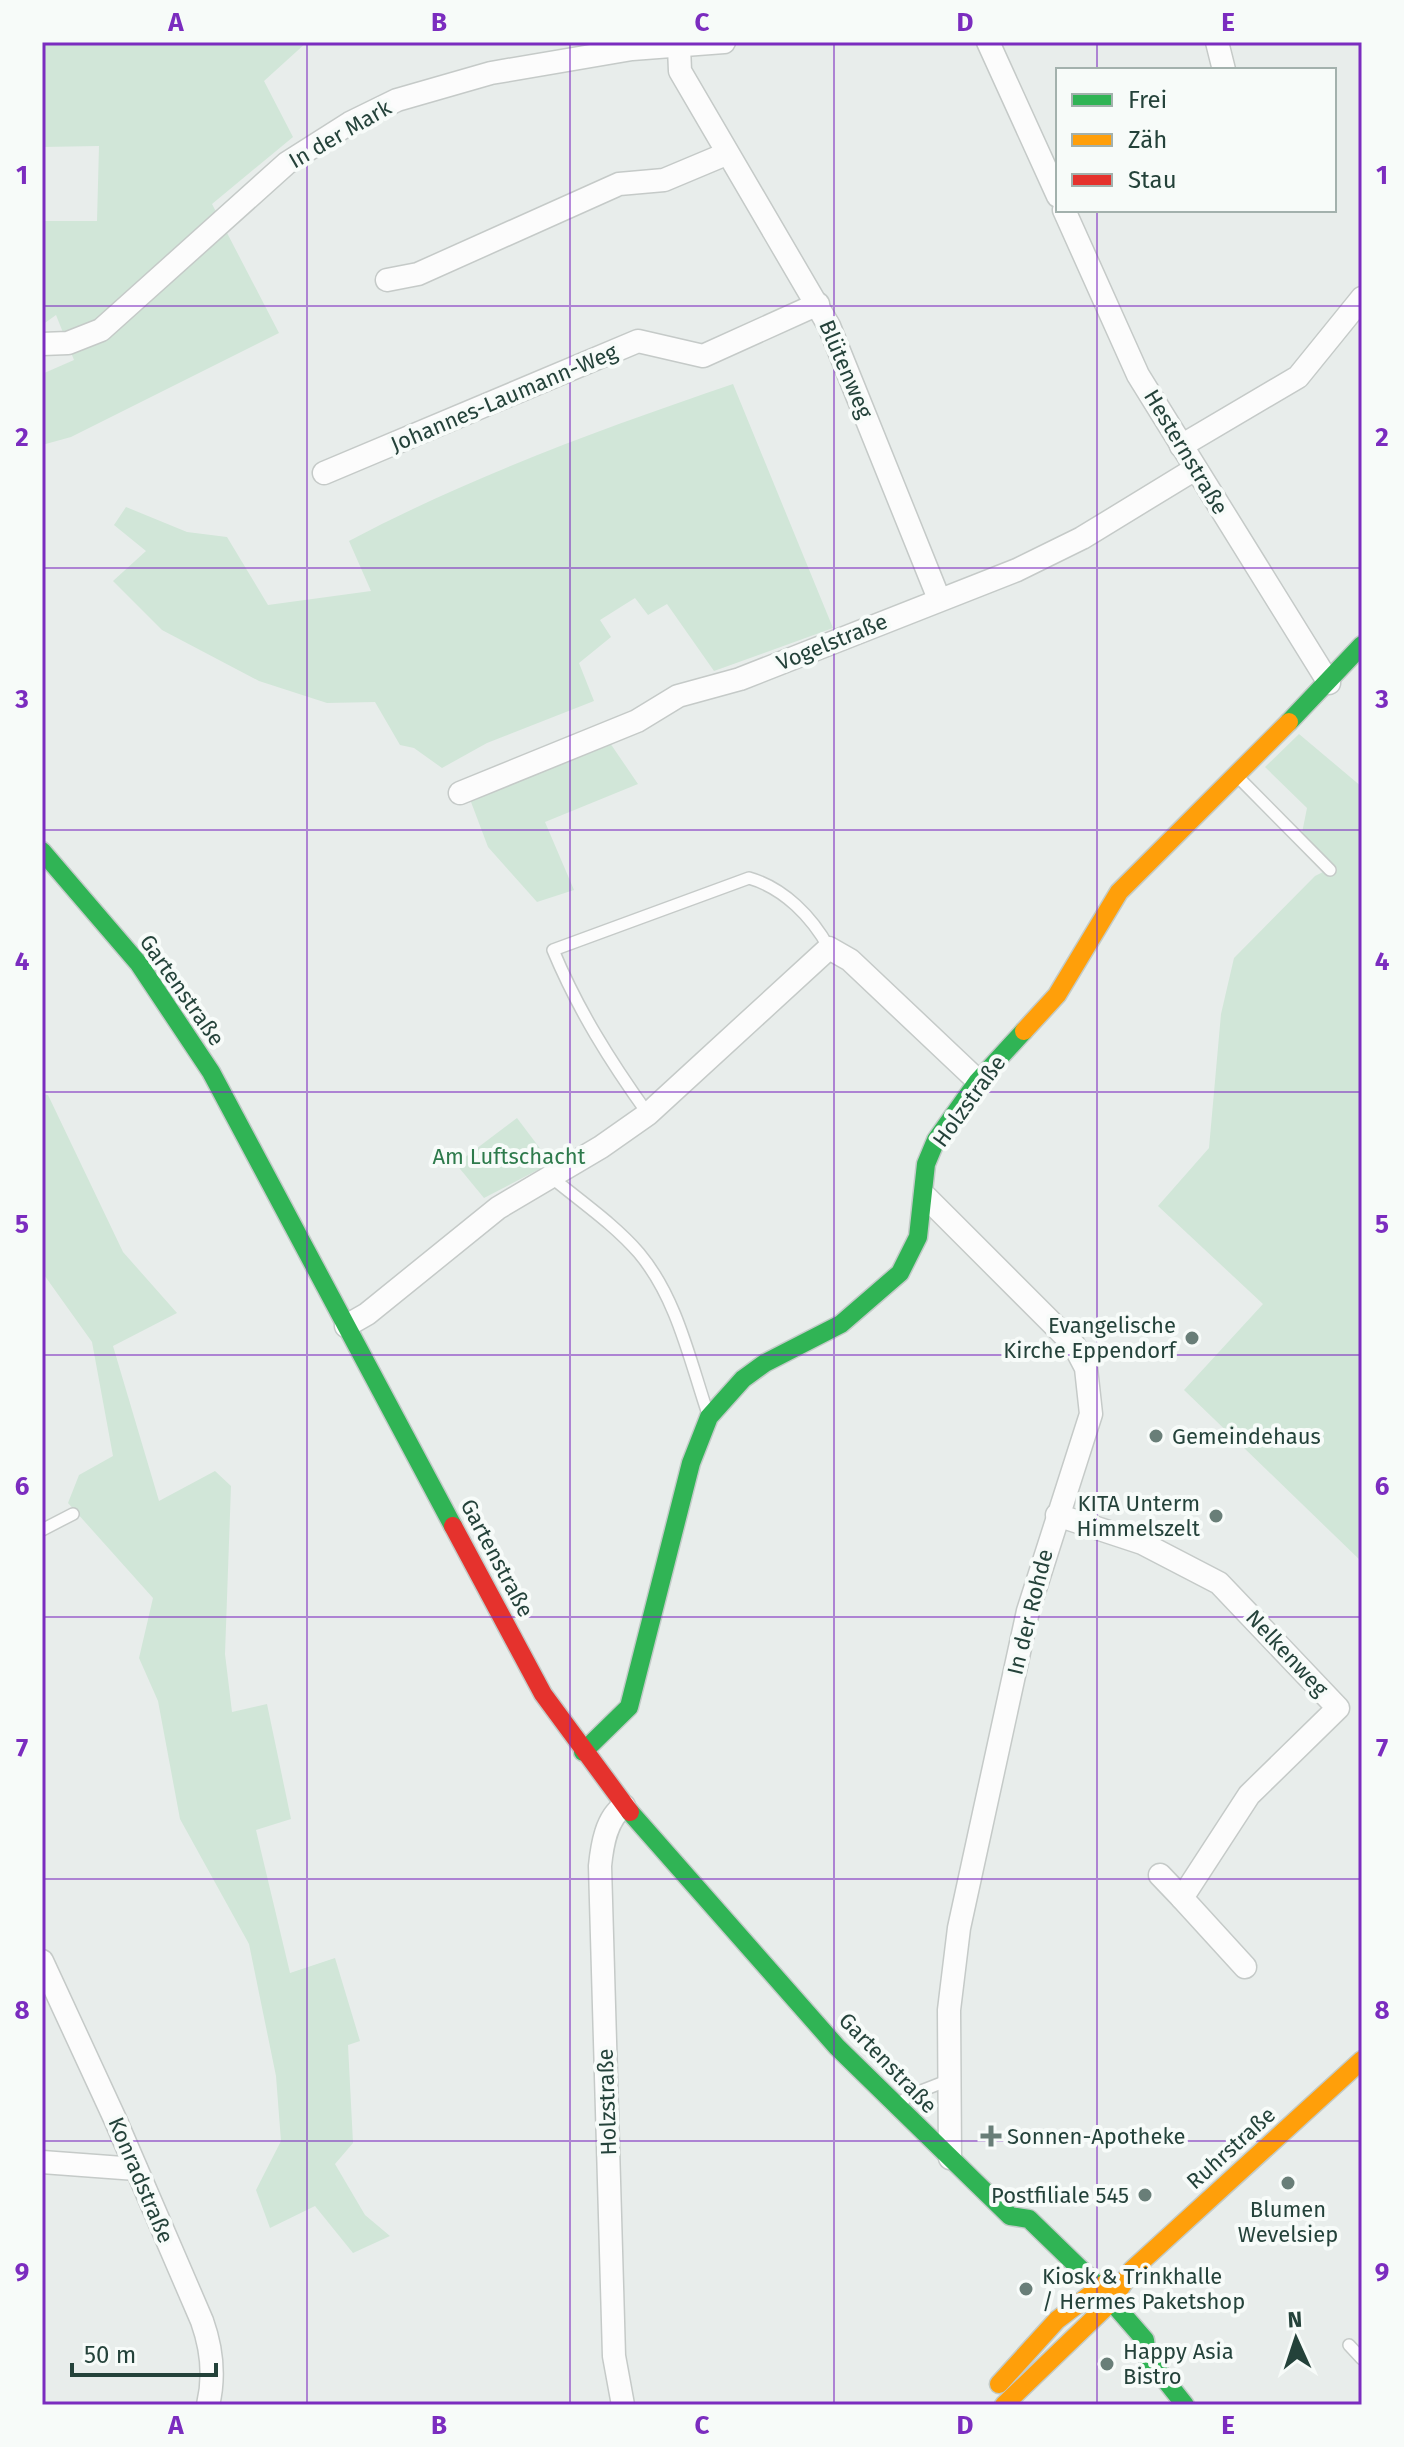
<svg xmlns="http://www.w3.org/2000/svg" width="1404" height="2447" viewBox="0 0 1404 2447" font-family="'Fira Sans',sans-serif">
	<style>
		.green { fill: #d1e6d8 }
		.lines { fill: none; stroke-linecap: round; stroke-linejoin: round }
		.lane-casing { stroke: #c5cac8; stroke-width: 14 }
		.street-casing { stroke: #c5cac8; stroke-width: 25 }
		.fast-casing { stroke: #c3cbc8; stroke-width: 21 }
		.slow-casing { stroke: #c3cbc8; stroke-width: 21 }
		.jam-casing { stroke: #c3cbc8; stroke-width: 21 }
		.lane { stroke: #fcfcfc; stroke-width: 11 }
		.street { stroke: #fcfcfc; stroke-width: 22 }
		.fast { stroke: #30b455; stroke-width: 18 }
		.slow { stroke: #ff9f0a; stroke-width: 18 }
		.jam { stroke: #e5322d; stroke-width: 18 }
		.grid { fill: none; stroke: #7b2cbf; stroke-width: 2; stroke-opacity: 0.55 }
		.poi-dot { fill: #697e78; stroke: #f7fbf9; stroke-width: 3 }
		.labels { text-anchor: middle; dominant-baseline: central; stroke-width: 8; stroke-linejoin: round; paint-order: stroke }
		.street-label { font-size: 22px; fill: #24423a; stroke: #f7fbf9 }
		.park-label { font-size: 22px; fill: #2d7a4b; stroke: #f7fbf9 }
		.poi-label { font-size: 22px; fill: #24423a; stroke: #f7fbf9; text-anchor: start }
		.neatline { fill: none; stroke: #7b2cbf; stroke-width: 3 }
		.grid-label { font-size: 26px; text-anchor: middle; font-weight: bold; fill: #7b2cbf }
	</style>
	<rect width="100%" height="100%" fill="#e8edeb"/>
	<g class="green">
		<path d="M42,42H307L264,81L293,137L212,204L279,333L71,437L42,445V374L74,360L56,315L42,325V221H97L99,146L42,147Z"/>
		<path d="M733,384L833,628L714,671L667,604L648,615L635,598L600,620L611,637L579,663L594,701L487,743L442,768L414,748L400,745L375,702L327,703L259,681L162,630L113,581L146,551L114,525L126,507L187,532L227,537L268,605L371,591L349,541C472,476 601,429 733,384Z"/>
		<path d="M1299,734L1362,787V1562L1184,1390L1263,1304L1158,1206L1209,1148L1221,1014L1234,958L1315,876L1333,867L1302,833L1307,808L1265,767Z"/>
		<path d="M610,743L638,784L545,822L574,890L537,902L488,847L468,794Z"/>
		<path d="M42,1094L48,1095L123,1252L177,1313L113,1346L159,1501L215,1471L231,1486L225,1654L232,1712L267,1704L291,1819L256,1830L290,1973L335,1958L360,2041L348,2045L353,2143L335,2164L365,2215L390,2236L353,2253L315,2206L270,2228L256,2190L281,2141L276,2076L249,1944L180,1819L158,1701L139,1658L153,1598L68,1503L79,1475L113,1456L92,1342L42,1272Z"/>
		<path d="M517,1118L551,1163L484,1198L456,1164Z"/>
	</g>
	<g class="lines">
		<g class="lane-casing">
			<g id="lane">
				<path d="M1237,776L1330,870"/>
				<path d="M648,1114C610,1061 578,1010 553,950L749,878C784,888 812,917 829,948"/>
				<path d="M550,1176C580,1201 614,1224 639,1253C676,1297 689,1357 707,1411"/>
				<path d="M42,1530L73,1514"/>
				<path d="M900,2104L908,2096L949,2080"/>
				<path d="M1349,2345L1362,2359"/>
			</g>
		</g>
		<g class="street-casing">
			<g id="street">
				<path d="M988,42L1058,196"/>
				<path d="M1217,42L1224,70"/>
				<path d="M679,47L680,71L829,326L939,599"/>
				<path d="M1064,210L1138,375L1329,683"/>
				<path d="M387,280L418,274L619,184L664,180L726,154"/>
				<path d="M42,344L68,343L101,330L287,163L350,123L397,100L491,73L632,49L724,42"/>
				<path d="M1181,446L1298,377L1362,298"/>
				<path d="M324,473L638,341L703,356L818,304"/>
				<path d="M460,793L637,721L678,696L740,679L1017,570L1082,538L1195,469"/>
				<path d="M925,1196L1074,1345L1086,1368L1091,1414L1028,1611L959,1928L949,2010L950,2158"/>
				<path d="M346,1326L367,1314L498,1208L601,1147L648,1114L829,948L850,960L978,1081"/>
				<path d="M1057,1515L1142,1543L1219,1583L1338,1708L1249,1795L1182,1898L1245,1967"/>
				<path d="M1160,1875L1182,1898"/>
				<path d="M42,1961L115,2119L202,2321C212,2349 215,2376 208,2405"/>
				<path d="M42,2162L136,2169"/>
				<path d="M623,2405L614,2356L600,1866C602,1846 606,1818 624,1806"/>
			</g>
		</g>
		<g class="fast-casing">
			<g id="fast">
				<path d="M1289,722L1362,645"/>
				<path d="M42,851L139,964L211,1072L453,1526"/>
				<path d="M583,1752L629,1707L691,1463L709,1417L743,1379L765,1363L841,1324L900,1273L918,1237L926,1164L936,1140L978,1081L1024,1031"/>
				<path d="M630,1812L837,2047L1010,2216L1029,2219L1098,2286L1145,2340L1147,2357L1185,2405"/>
			</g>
		</g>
		<g class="slow-casing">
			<g id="slow">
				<path d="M1024,1031L1057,995L1119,892L1289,722"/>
				<path d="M999,2384L1057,2320L1107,2282"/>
				<path d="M1004,2405L1111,2302L1132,2270L1362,2060"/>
			</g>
		</g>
		<g class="jam-casing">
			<path id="jam" d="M453,1526L543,1694L630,1812"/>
		</g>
		<use href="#lane" class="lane"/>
		<use href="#street" class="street"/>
		<use href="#fast" class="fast"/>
		<use href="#slow" class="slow"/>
		<use href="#jam" class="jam"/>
	</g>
	<path class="grid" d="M307,42V2405M570,42V2405M834,42V2405M1097,42V70M1097,210V2405M42,306H1362M42,568H1362M42,830H1362M42,1092H1362M42,1355H1362M42,1617H1362M42,1879H1362M42,2141H1362"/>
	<g class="poi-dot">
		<circle cx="1192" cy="1338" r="8"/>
		<circle cx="1156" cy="1436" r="8"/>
		<circle cx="1216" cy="1516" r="8"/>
		<path d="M987 2124h8v8h8v8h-8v8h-8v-8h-8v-8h8z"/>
		<circle cx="1288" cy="2183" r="8"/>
		<circle cx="1145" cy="2195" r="8"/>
		<circle cx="1026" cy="2289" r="8"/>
		<circle cx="1107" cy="2364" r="8"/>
	</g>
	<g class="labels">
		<g class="street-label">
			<text transform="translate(340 134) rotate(-30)">In der Mark</text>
			<text transform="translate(846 369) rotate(67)">Blütenweg</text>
			<text transform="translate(504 398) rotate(-23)">Johannes-Laumann-Weg</text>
			<text transform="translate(1186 452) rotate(59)">Hesternstraße</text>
			<text transform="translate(832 642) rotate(-22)">Vogelstraße</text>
			<text transform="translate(182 990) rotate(55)">Gartenstraße</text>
			<text transform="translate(969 1101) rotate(-54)">Holzstraße</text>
			<text transform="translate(497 1558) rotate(62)">Gartenstraße</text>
			<text transform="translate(1030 1612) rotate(-76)">In der Rohde</text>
			<text transform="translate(1287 1653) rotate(47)">Nelkenweg</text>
			<text transform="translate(888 2063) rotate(46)">Gartenstraße</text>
			<text transform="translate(607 2102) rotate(-92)">Holzstraße</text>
			<text transform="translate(1231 2148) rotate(-42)">Ruhrstraße</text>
			<text transform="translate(141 2180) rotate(67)">Konradstraße</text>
		</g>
		<g class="park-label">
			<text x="509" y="1156">Am Luftschacht</text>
		</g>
		<g class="poi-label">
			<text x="1176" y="1325" text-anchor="end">Evangelische<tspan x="1176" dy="25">Kirche Eppendorf</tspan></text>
			<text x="1172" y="1436">Gemeindehaus</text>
			<text x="1200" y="1503" text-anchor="end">KITA Unterm<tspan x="1200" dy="25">Himmelszelt</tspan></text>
			<text x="1007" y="2136">Sonnen-Apotheke</text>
			<text x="1129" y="2195" text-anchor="end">Postfiliale 545</text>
			<text x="1288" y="2209" text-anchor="middle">Blumen<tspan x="1288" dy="25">Wevelsiep</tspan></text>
			<text x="1042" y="2276">Kiosk &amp; Trinkhalle<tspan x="1042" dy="25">/ Hermes Paketshop</tspan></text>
			<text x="1123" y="2351">Happy Asia<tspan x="1123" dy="25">Bistro</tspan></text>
		</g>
	</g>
	<rect width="1404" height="2447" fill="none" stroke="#f7fbf9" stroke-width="88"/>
	<rect x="1056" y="68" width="280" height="144" fill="#f7fbf9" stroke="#a3b1ad" stroke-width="2"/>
	<rect x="1072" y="94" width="40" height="12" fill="#30b455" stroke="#a3b1ad" stroke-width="2"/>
	<text x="1128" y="108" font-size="24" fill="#24423a">Frei</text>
	<rect x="1072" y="134" width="40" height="12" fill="#ff9f0a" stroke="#a3b1ad" stroke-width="2"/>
	<text x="1128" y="148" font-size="24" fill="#24423a">Zäh</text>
	<rect x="1072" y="174" width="40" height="12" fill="#e5322d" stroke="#a3b1ad" stroke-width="2"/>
	<text x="1128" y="188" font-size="24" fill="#24423a">Stau</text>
	<g transform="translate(1296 2339) rotate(357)" stroke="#f7fbf9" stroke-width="6" paint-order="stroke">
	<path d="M0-6L14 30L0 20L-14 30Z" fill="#24423a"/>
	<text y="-12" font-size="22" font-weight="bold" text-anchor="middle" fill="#24423a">N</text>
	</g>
	<path d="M72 2363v12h144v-12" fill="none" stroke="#24423a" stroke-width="4"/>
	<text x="84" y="2363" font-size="24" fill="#24423a" stroke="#f7fbf9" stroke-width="6" paint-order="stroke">50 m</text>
	<rect x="44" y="44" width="1316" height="2359" class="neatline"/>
	<g class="grid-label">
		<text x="176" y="31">A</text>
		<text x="439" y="31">B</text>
		<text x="702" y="31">C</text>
		<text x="965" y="31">D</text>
		<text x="1228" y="31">E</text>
		<text x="22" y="184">1</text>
		<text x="1382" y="184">1</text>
		<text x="22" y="446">2</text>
		<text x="1382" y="446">2</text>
		<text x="22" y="708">3</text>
		<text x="1382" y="708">3</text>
		<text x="22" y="970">4</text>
		<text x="1382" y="970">4</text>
		<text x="22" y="1233">5</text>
		<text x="1382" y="1233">5</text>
		<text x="22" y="1495">6</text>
		<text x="1382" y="1495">6</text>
		<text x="22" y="1757">7</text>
		<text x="1382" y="1757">7</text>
		<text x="22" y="2019">8</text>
		<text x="1382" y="2019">8</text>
		<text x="22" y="2281">9</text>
		<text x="1382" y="2281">9</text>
		<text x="176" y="2434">A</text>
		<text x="439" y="2434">B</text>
		<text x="702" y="2434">C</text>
		<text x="965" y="2434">D</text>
		<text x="1228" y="2434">E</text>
	</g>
</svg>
